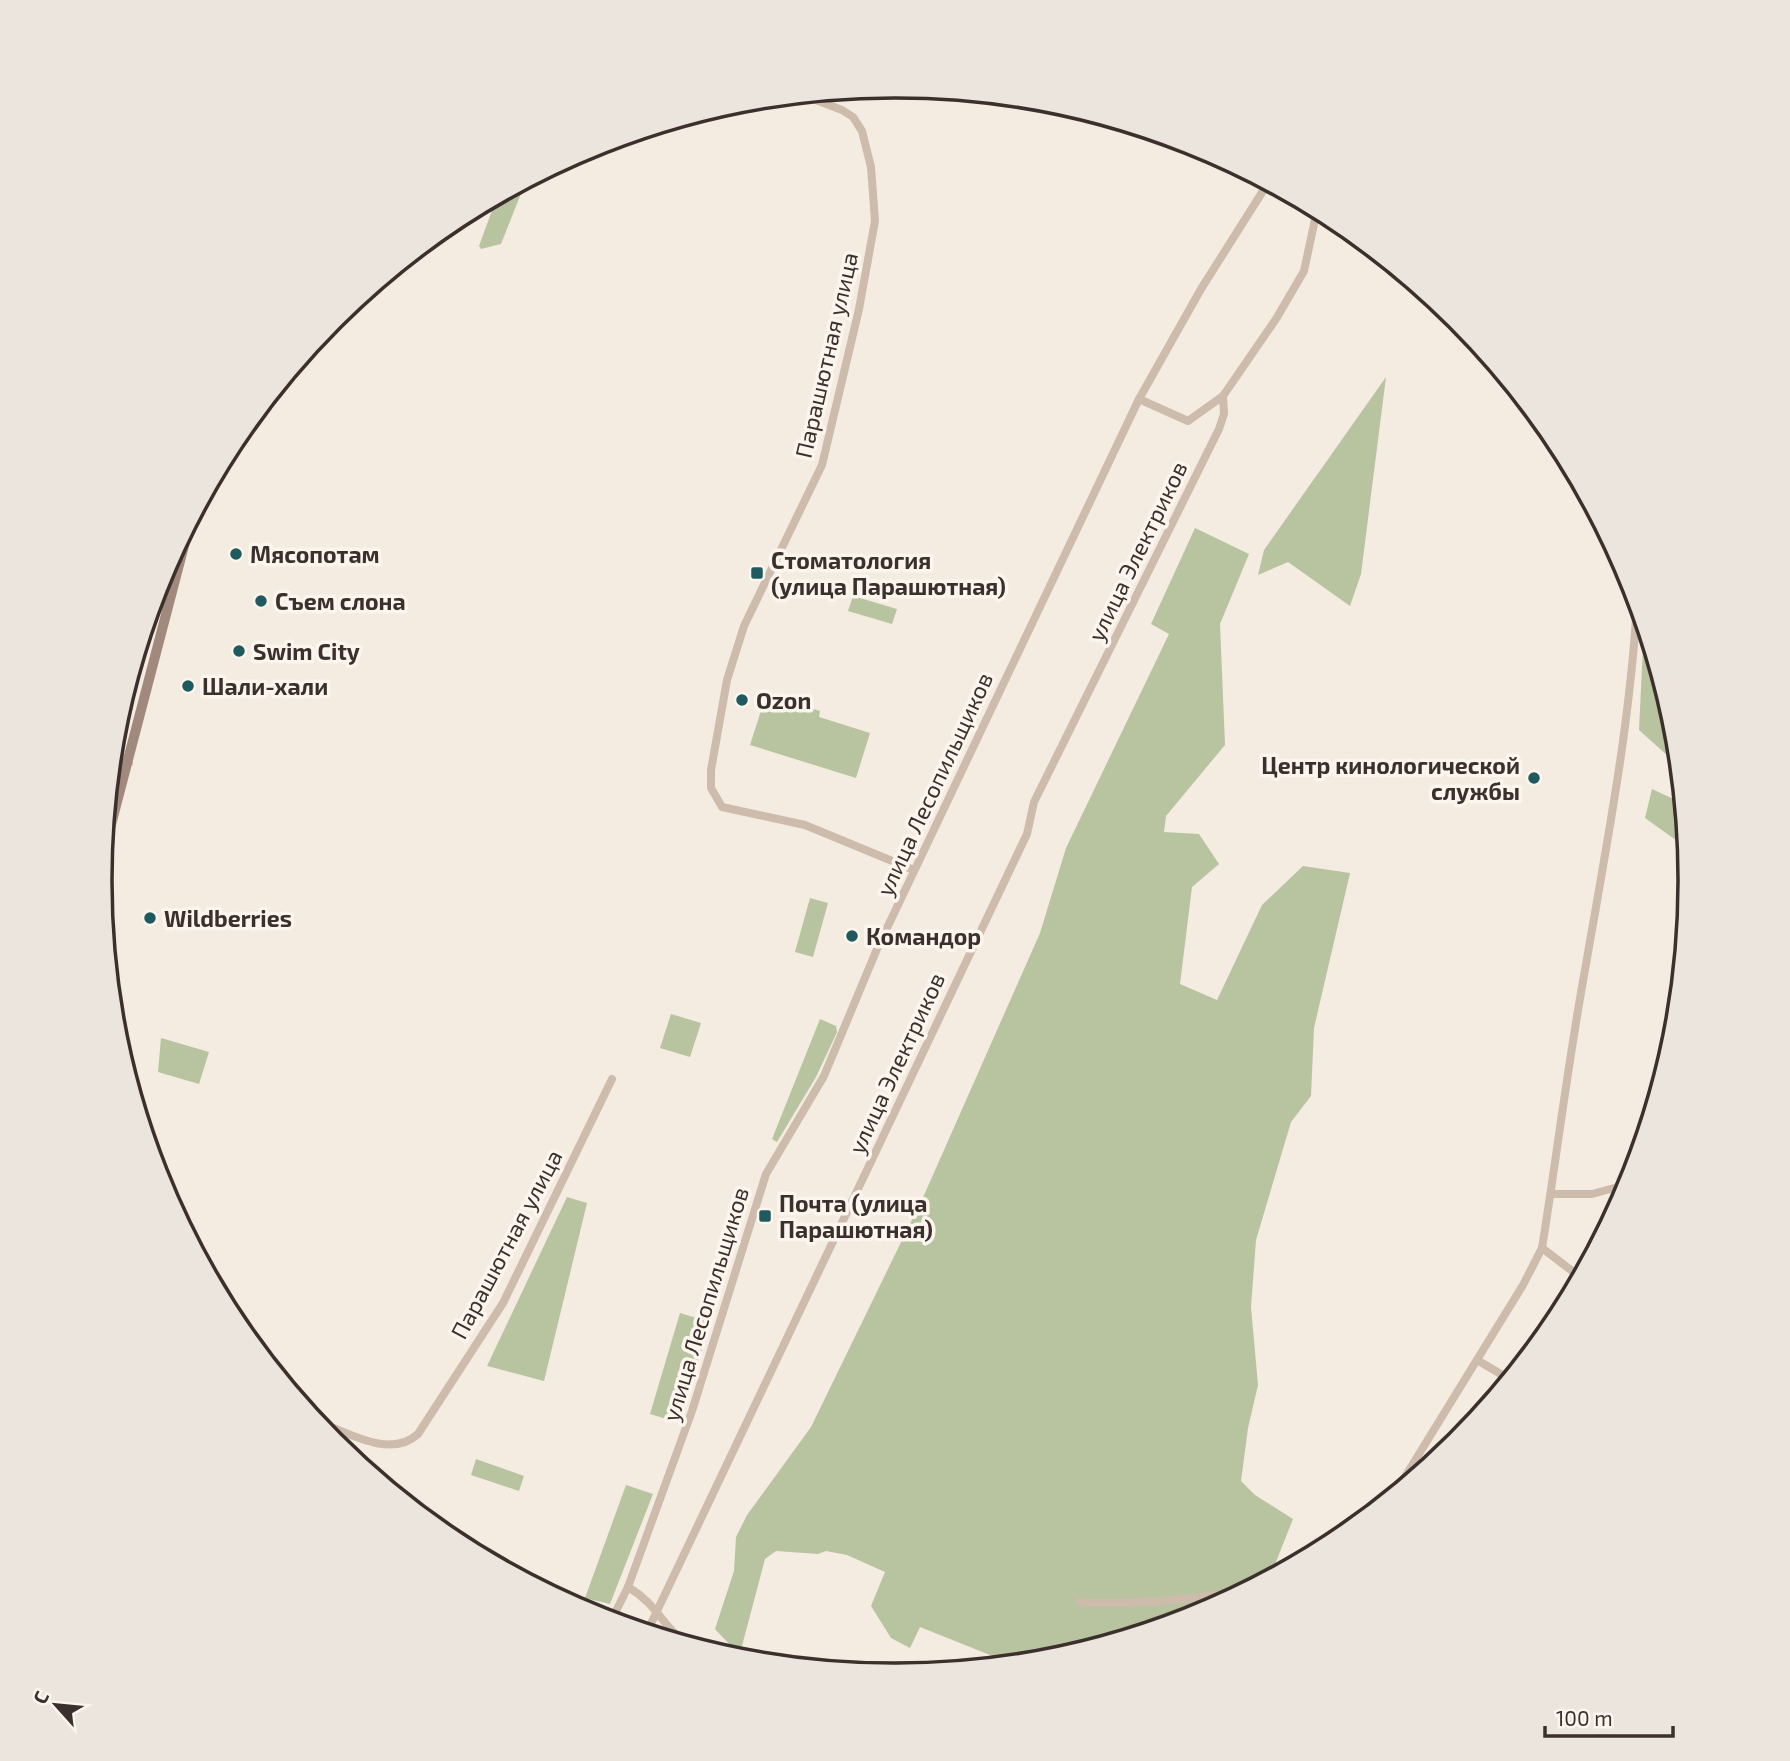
<svg xmlns="http://www.w3.org/2000/svg" width="1790" height="1761" viewBox="0 0 1790 1761" font-family="'Exo 2',sans-serif">
	<style>
		.green { fill: #b8c4a0 }
		.lines { fill: none; stroke-linecap: round; stroke-linejoin: round }
		.minor { stroke: #cdbbac; stroke-width: 8 }
		.secondary { stroke: #a18a7d; stroke-width: 10 }
		.poi-dot { fill: #1f5a5e; stroke: #fbf5ee; stroke-width: 2.5 }
		.labels { text-anchor: middle; dominant-baseline: central; stroke-width: 7; stroke-linejoin: round; paint-order: stroke }
		.street-label { font-size: 23px; fill: #3b302b; stroke: #fbf5ee }
		.poi-label { font-size: 23px; font-weight: bold; fill: #3b302b; stroke: #fbf5ee; text-anchor: start }
		.rim { fill: none; stroke: #3b302b; stroke-width: 3.5 }
	</style>
	<rect width="100%" height="100%" fill="#f4ebe1"/>
	<g class="green">
		<path d="M516,186L522,191L501,244L481,249L479,246L497,197Z"/>
		<path d="M1386,377L1361,574L1350,606L1288,562L1258,575L1264,550Z"/>
		<path d="M1195,528L1249,554L1220,624L1225,745L1166,816L1164,832L1199,834L1219,864L1192,887L1180,984L1217,1000L1262,905L1303,866L1350,873L1314,1028L1311,1096L1291,1122L1256,1240L1251,1307L1258,1385L1248,1428L1241,1481L1255,1495L1293,1519L1270,1577L1199,1615L1050,1660L999,1665L1000,1659L920,1627L910,1648L891,1638L871,1606L885,1572L847,1555L826,1551L818,1554L776,1551L765,1559L742,1646L732,1647L715,1629L734,1571L736,1537L747,1515L811,1427L925,1193L1040,933L1066,848L1169,634L1151,624Z"/>
		<path d="M853,596L897,609L892,624L848,611Z"/>
		<path d="M1644,626L1675,726L1678,765L1639,730Z"/>
		<path d="M766,695L820,711L819,717L870,733L856,778L750,745Z"/>
		<path d="M1652,789L1682,803L1687,848L1645,818Z"/>
		<path d="M810,898L828,903L813,957L795,952Z"/>
		<path d="M671,1014L701,1023L690,1057L660,1048Z"/>
		<path d="M820,1019L836,1026L837,1032L816,1077L777,1142L772,1139Z"/>
		<path d="M161,1038L209,1052L199,1084L158,1072Z"/>
		<path d="M567,1197L587,1203L544,1381L487,1366Z"/>
		<path d="M680,1313L710,1322L680,1423L650,1414Z"/>
		<path d="M476,1459L524,1476L519,1491L471,1475Z"/>
		<path d="M626,1485L653,1494L610,1604L585,1598Z"/>
	</g>
	<g class="lines">
		<g class="minor">
			<path d="M803,95L842,110L853,117L862,131L871,167L875,221L859,309L822,465L744,626L727,680L711,770V788L722,807L805,825L914,870"/>
			<path d="M1139,399L1188,421L1223,396L1276,319L1304,271L1317,210"/>
			<path d="M112,763H129"/>
			<path d="M1551,1194H1592L1629,1184"/>
			<path d="M1542,1248L1580,1277"/>
			<path d="M1477,1360L1509,1379"/>
			<path d="M314,1420C345,1431 390,1460 418,1434L503,1303L612,1079"/>
			<path d="M1395,1493L1523,1285L1542,1248C1557,1155 1568,1062 1585,970C1606,848 1630,726 1637,603"/>
			<path d="M628,1587C657,1604 661,1624 686,1644"/>
			<path d="M1080,1602C1137,1604 1189,1601 1245,1590"/>
			<path d="M611,1621L628,1587L692,1411L766,1174L824,1076L877,949L1139,399L1201,289L1268,183"/>
			<path d="M647,1632L1027,834L1034,802L1219,429L1224,414L1223,396"/>
		</g>
		<path class="secondary" d="M102,859L191,519"/>
	</g>
	<g class="poi-dot">
		<circle cx="236" cy="554" r="7"/>
		<rect x="750" y="566" width="14" height="14" rx="3.5"/>
		<circle cx="261" cy="601" r="7"/>
		<circle cx="239" cy="651" r="7"/>
		<circle cx="188" cy="686" r="7"/>
		<circle cx="742" cy="700" r="7"/>
		<circle cx="1534" cy="778" r="7"/>
		<circle cx="150" cy="918" r="7"/>
		<circle cx="852" cy="936" r="7"/>
		<rect x="758" y="1209" width="14" height="14" rx="3.5"/>
	</g>
	<g class="labels">
		<g class="street-label">
			<text transform="translate(826 355) rotate(-77)">Парашютная улица</text>
			<text transform="translate(1137 551) rotate(-64)">улица Электриков</text>
			<text transform="translate(934 784) rotate(-65)">улица Лесопильщиков</text>
			<text transform="translate(896 1063) rotate(-65)">улица Электриков</text>
			<text transform="translate(506 1244) rotate(-62)">Парашютная улица</text>
			<text transform="translate(705 1304) rotate(-73)">улица Лесопильщиков</text>
		</g>
		<g class="poi-label">
			<text x="250" y="554">Мясопотам</text>
			<text x="771" y="560">Стоматология<tspan x="771" dy="26">(улица Парашютная)</tspan></text>
			<text x="275" y="601">Съем слона</text>
			<text x="253" y="651">Swim City</text>
			<text x="202" y="686">Шали-хали</text>
			<text x="756" y="700">Ozon</text>
			<text x="1520" y="765" text-anchor="end">Центр кинологической<tspan x="1520" dy="26">службы</tspan></text>
			<text x="164" y="918">Wildberries</text>
			<text x="866" y="936">Командор</text>
			<text x="779" y="1203">Почта (улица<tspan x="779" dy="26">Парашютная)</tspan></text>
		</g>
	</g>
	<path d="M0 0H1790V1761H0ZM894 98H896A782 782 0 0 1 1678 880V881A782 782 0 0 1 896 1663H894A782 782 0 0 1 112 881V880A782 782 0 0 1 894 98Z" fill="#ece5de" fill-rule="evenodd"/>
	<path class="rim" d="M894 98H896A782 782 0 0 1 1678 880V881A782 782 0 0 1 896 1663H894A782 782 0 0 1 112 881V880A782 782 0 0 1 894 98Z"/>
	<g transform="translate(56 1705) rotate(297)" stroke="#fbf5ee" stroke-width="5" paint-order="stroke">
	<path d="M0-5L12 26L0 18L-12 26Z" fill="#3b302b"/>
	<text y="-10" font-size="19" font-weight="bold" text-anchor="middle" fill="#3b302b">С</text>
	</g>
	<path d="M1545 1726v10h128v-10" fill="none" stroke="#3b302b" stroke-width="3.5"/>
	<text x="1556" y="1726" font-size="21" fill="#3b302b" stroke="#fbf5ee" stroke-width="5" paint-order="stroke">100 m</text>
</svg>
